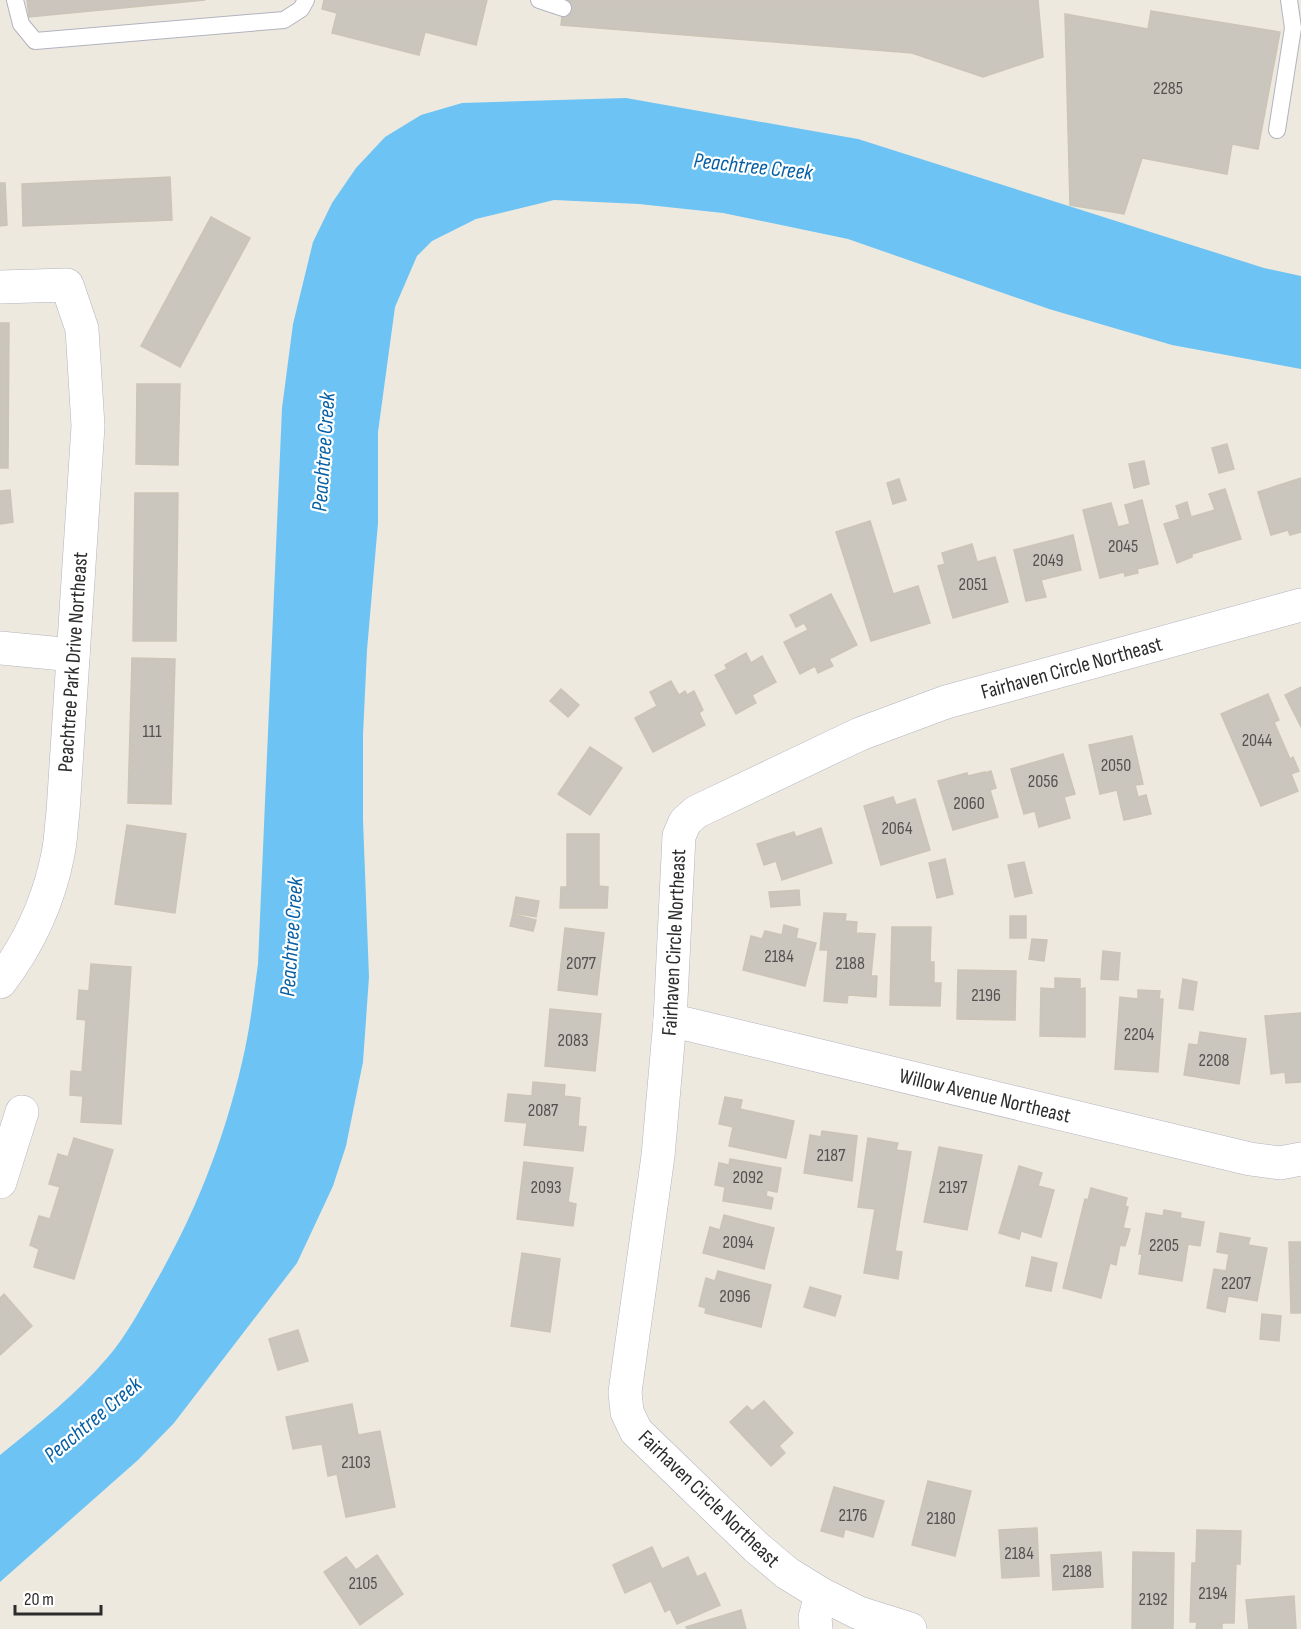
<svg xmlns="http://www.w3.org/2000/svg" width="1301" height="1629" viewBox="0 0 1301 1629" font-family="'Sofia Sans Condensed',sans-serif">
	<style>
		.water { fill: #6dc4f4 }
		.building { fill: #cac5bd; stroke: #cac5b7; stroke-width: 1.5 }
		.lines { fill: none; stroke-linecap: round; stroke-linejoin: round }
		.service-casing { stroke: #b2b3c0; stroke-width: 18 }
		.minor-casing { stroke: #b2b3c0; stroke-width: 34 }
		.service { stroke: #fff; stroke-width: 16 }
		.minor { stroke: #fff; stroke-width: 33 }
		.labels { text-anchor: middle; dominant-baseline: central; stroke-width: 4.5; stroke-linejoin: round; paint-order: stroke }
		.number-label { font-size: 18px; fill: #545250 }
		.street-label { font-size: 21px; fill: #2c2c2c; stroke: #fff }
		.water-label { font-size: 22px; font-style: italic; fill: #0760a5; stroke: #fff }
	</style>
	<rect width="100%" height="100%" fill="#eee9de"/>
	<path class="water" d="M626,98L858,139L1264,268L1301,276V369L1172,345L1049,309L848,239L723,213L639,204L554,200L476,219L432,241L417,256L395,307L378,432V523L367,650L363,735V820L369,977L363,1062L346,1146L333,1186L297,1263L174,1423L138,1460L0,1582V1455C38,1424 76,1395 108,1357C126,1336 140,1310 154,1285C197,1211 227,1133 245,1049C251,1021 254,992 258,964L282,408L293,324L313,242L332,203L356,168L385,137L421,115L462,103Z"/>
	<g class="building">
		<path d="M27,0H205L29,17Z"/>
		<path d="M324,0H487L476,45L425,32L419,55L332,33L337,13L322,9Z"/>
		<path d="M566,0H1038L1043,57L983,77L912,53L561,25L563,8Z"/>
		<path d="M1151,11L1280,32L1258,149L1232,144L1227,174L1142,158L1124,214L1070,205L1065,14L1148,29Z"/>
		<path d="M170,177L172,220L23,226L22,184Z"/>
		<path d="M0,183H5L7,225L0,226Z"/>
		<path d="M211,217L250,238L180,367L141,346Z"/>
		<path d="M0,323H9L8,468H0Z"/>
		<path d="M137,384H180L178,465L136,464Z"/>
		<path d="M1227,444L1234,469L1219,473L1212,448Z"/>
		<path d="M1144,461L1149,484L1134,488L1129,464Z"/>
		<path d="M1301,478V532L1290,535L1288,530L1271,535L1258,492Z"/>
		<path d="M899,479L906,500L893,504L887,483Z"/>
		<path d="M1225,489L1241,539L1192,554V557L1177,563L1164,524L1180,519L1176,506L1187,502L1191,517L1215,510L1209,494Z"/>
		<path d="M10,490L13,522L0,524V491Z"/>
		<path d="M135,493H178L176,641H133Z"/>
		<path d="M1142,500L1158,564L1137,569L1138,573L1125,576L1124,572L1100,578L1083,510L1111,503L1118,527L1130,524L1125,505Z"/>
		<path d="M870,521L893,594L918,586L930,623L871,641L836,532Z"/>
		<path d="M1073,535L1081,570L1041,580L1046,597L1026,601L1014,550Z"/>
		<path d="M972,544L977,562L995,557L1008,602L953,618L938,566L945,564L942,553Z"/>
		<path d="M831,594L857,645L829,659L833,666L818,673L815,666L800,674L784,642L808,630L804,623L796,627L790,615Z"/>
		<path d="M746,653L751,663L762,656L776,682L752,695L756,703L736,714L715,675L727,669L725,665Z"/>
		<path d="M132,658L175,659L171,804L128,803Z"/>
		<path d="M671,681L679,695L685,691L687,695L694,691L703,710L699,713L705,725L653,752L635,718L657,706L650,692Z"/>
		<path d="M1301,687V727L1285,695Z"/>
		<path d="M561,689L579,705L568,717L550,701Z"/>
		<path d="M1268,694L1279,720L1274,722L1290,759L1293,757L1299,771L1291,774L1298,791L1261,806L1221,714Z"/>
		<path d="M1132,736L1143,784L1135,785L1138,797L1146,795L1151,814L1124,820L1117,790L1100,794L1089,745Z"/>
		<path d="M590,747L622,768L590,815L558,794Z"/>
		<path d="M1063,754L1075,794L1064,797L1070,818L1039,827L1035,811L1024,814L1011,769Z"/>
		<path d="M991,771L996,788L990,790L998,817L953,830L938,781L967,773L968,776L985,772V773Z"/>
		<path d="M893,797L896,805L915,799L930,850L881,865L864,806Z"/>
		<path d="M127,825L186,834L175,913L115,904Z"/>
		<path d="M821,828L832,863L782,880L776,861L764,865L757,844L794,832L796,837Z"/>
		<path d="M567,834H599V886L608,887L607,908H560L561,887H567Z"/>
		<path d="M945,859L953,894L937,898L929,863Z"/>
		<path d="M1024,862L1032,893L1015,897L1008,865Z"/>
		<path d="M799,890L800,905L771,907L769,892Z"/>
		<path d="M516,897L539,901L536,917L513,913Z"/>
		<path d="M824,913L846,914L845,921L857,922L856,933L875,934L871,976H877L876,997L848,995L847,1003L824,1001L828,950H820Z"/>
		<path d="M513,914L536,920L533,931L510,926Z"/>
		<rect x="1010" y="916" width="16" height="22"/>
		<path d="M784,925L798,929L796,938L816,943L805,986L743,970L751,936L762,939L765,931L782,935Z"/>
		<path d="M892,927H931L930,962H934V983H941L940,1006L890,1005Z"/>
		<path d="M565,928L604,933L597,995L558,990Z"/>
		<path d="M1032,939L1047,940L1044,961L1029,959Z"/>
		<path d="M1103,951L1120,953L1118,980L1101,979Z"/>
		<path d="M91,964L131,967L121,1124L81,1122L83,1096L70,1095L71,1071L82,1072L86,1020L77,1019L79,990L89,991Z"/>
		<path d="M958,970L1016,971L1015,1020L957,1019Z"/>
		<path d="M1055,978L1080,979V989L1085,988V1037L1040,1036L1041,988L1055,989Z"/>
		<path d="M1183,979L1197,982L1193,1010L1179,1008Z"/>
		<path d="M1138,990L1160,991L1159,999H1163L1158,1072L1115,1069L1120,997L1138,999Z"/>
		<path d="M550,1009L601,1014L595,1071L545,1066Z"/>
		<path d="M1301,1013V1082L1286,1083L1285,1072L1271,1074L1265,1016Z"/>
		<path d="M1200,1032L1246,1039L1239,1084L1184,1075L1189,1044L1198,1045Z"/>
		<path d="M533,1082L565,1085L564,1096L580,1098L578,1126L586,1127L583,1151L524,1145L527,1123L505,1121L508,1094L532,1096Z"/>
		<path d="M725,1097L742,1100L740,1109L794,1121L786,1158L729,1146L733,1127L719,1124Z"/>
		<path d="M822,1131L857,1136L852,1181L804,1173L810,1135L821,1137Z"/>
		<path d="M74,1138L113,1150L74,1279L34,1267L39,1249L30,1245L39,1216L50,1219L60,1187L49,1184L58,1154L68,1157Z"/>
		<path d="M868,1138L898,1143L896,1150L911,1152L895,1251L902,1252L898,1279L864,1273L875,1209L858,1207Z"/>
		<path d="M939,1147L982,1155L967,1230L924,1222Z"/>
		<path d="M730,1159L781,1168L777,1192L767,1190L766,1196L773,1198L771,1209L723,1201L725,1187L715,1185L719,1163L729,1165Z"/>
		<path d="M524,1162L573,1168L568,1202L576,1204L573,1226L517,1219Z"/>
		<path d="M1019,1166L1042,1173L1038,1186L1054,1190L1041,1237L1021,1231L1019,1239L999,1233Z"/>
		<path d="M1091,1188L1127,1198L1125,1206L1128,1207L1123,1228L1130,1229L1125,1246L1120,1245L1116,1265L1110,1263L1101,1298L1063,1288L1085,1199L1088,1200Z"/>
		<path d="M1164,1210L1181,1213L1180,1218L1204,1222L1200,1246L1188,1244L1182,1281L1139,1274L1142,1254H1139L1146,1213L1163,1216Z"/>
		<path d="M724,1215L774,1228L764,1269L703,1253L710,1227L720,1230Z"/>
		<path d="M1220,1233L1250,1238L1248,1245L1267,1248L1257,1301L1228,1296L1225,1312L1207,1308L1214,1269L1226,1271L1229,1254L1217,1252Z"/>
		<path d="M1289,1242H1301V1313H1291Z"/>
		<path d="M522,1253L560,1259L550,1332L511,1326Z"/>
		<path d="M1032,1257L1057,1263L1051,1291L1026,1286Z"/>
		<path d="M718,1271L771,1285L761,1327L705,1313L706,1308L699,1306L706,1278L715,1281Z"/>
		<path d="M810,1287L841,1296L835,1316L804,1307Z"/>
		<path d="M4,1294L32,1326L0,1355V1298Z"/>
		<path d="M1262,1314L1281,1316L1279,1341L1260,1339Z"/>
		<path d="M298,1330L308,1361L278,1370L269,1339Z"/>
		<path d="M764,1401L793,1433L779,1446L785,1453L771,1466L730,1422L747,1406L752,1411Z"/>
		<path d="M352,1404L358,1435L380,1431L395,1507L346,1517L337,1474L328,1476L322,1444L293,1449L286,1417Z"/>
		<path d="M928,1481L971,1491L955,1556L912,1545Z"/>
		<path d="M834,1487L884,1501L873,1537L845,1529L843,1537L821,1531Z"/>
		<path d="M1037,1528L1039,1576L1002,1578L999,1530Z"/>
		<path d="M1197,1530L1241,1531L1240,1564H1236L1234,1623H1222V1629H1196L1197,1622H1190L1192,1563H1196Z"/>
		<path d="M652,1547L662,1569L688,1557L697,1577L705,1573L720,1605L677,1624L670,1609L665,1612L651,1581L625,1593L613,1565Z"/>
		<path d="M1101,1552L1103,1587L1053,1590L1051,1555Z"/>
		<path d="M1133,1552L1174,1553L1173,1629H1132Z"/>
		<path d="M377,1555L403,1594L360,1625L324,1572L346,1557L356,1570Z"/>
		<path d="M1294,1596L1296,1629H1249L1246,1600Z"/>
		<path d="M741,1610L746,1629H687L686,1627Z"/>
	</g>
	<g class="lines">
		<g class="service-casing">
			<g id="service">
				<path d="M15,0L21,24L35,41L284,20L301,9L306,0"/>
				<path d="M539,0L563,8"/>
				<path d="M1277,130L1293,28L1289,0"/>
			</g>
		</g>
		<g class="minor-casing">
			<g id="minor">
				<path d="M0,287L67,285L82,329L88,426L63,812C61,826 61,840 58,854C49,900 29,944 0,982"/>
				<path d="M0,648L73,655"/>
				<path id="s1" d="M670,1020L1250,1159L1280,1163L1301,1159"/>
				<path d="M0,1182L22,1112"/>
				<path d="M816,1629L815,1618L821,1594"/>
				<path id="s2" d="M910,1629L859,1613L821,1594L787,1573L756,1547L636,1431L627,1412L625,1392L658,1156L670,1020L679,836L685,822L696,812L860,734L946,702L1301,605"/>
			</g>
		</g>
		<use href="#service" class="service"/>
		<use href="#minor" class="minor"/>
	</g>
	<g class="labels">
		<g class="number-label">
			<text x="1168" y="88">2285</text>
			<text x="1123" y="546">2045</text>
			<text x="1048" y="560">2049</text>
			<text x="973" y="584">2051</text>
			<text x="152" y="731">111</text>
			<text x="1257" y="740">2044</text>
			<text x="1116" y="765">2050</text>
			<text x="1043" y="781">2056</text>
			<text x="969" y="803">2060</text>
			<text x="897" y="828">2064</text>
			<text x="779" y="956">2184</text>
			<text x="581" y="963">2077</text>
			<text x="850" y="963">2188</text>
			<text x="986" y="995">2196</text>
			<text x="1139" y="1034">2204</text>
			<text x="573" y="1040">2083</text>
			<text x="1214" y="1060">2208</text>
			<text x="543" y="1110">2087</text>
			<text x="831" y="1155">2187</text>
			<text x="748" y="1177">2092</text>
			<text x="546" y="1187">2093</text>
			<text x="953" y="1187">2197</text>
			<text x="738" y="1242">2094</text>
			<text x="1164" y="1245">2205</text>
			<text x="1236" y="1283">2207</text>
			<text x="735" y="1296">2096</text>
			<text x="356" y="1462">2103</text>
			<text x="853" y="1515">2176</text>
			<text x="941" y="1518">2180</text>
			<text x="1019" y="1553">2184</text>
			<text x="1077" y="1571">2188</text>
			<text x="363" y="1583">2105</text>
			<text x="1213" y="1593">2194</text>
			<text x="1153" y="1599">2192</text>
		</g>
		<g class="street-label">
			<text transform="translate(73 662) rotate(-86)">Peachtree Park Drive Northeast</text>
			<text stroke="none"><textPath href="#s2" startOffset="1377">Fairhaven Circle Northeast</textPath></text>
			<text stroke="none"><textPath href="#s2" startOffset="837">Fairhaven Circle Northeast</textPath></text>
			<text stroke="none"><textPath href="#s1" startOffset="324">Willow Avenue Northeast</textPath></text>
			<text transform="translate(709 1499) rotate(44)">Fairhaven Circle Northeast</text>
		</g>
		<g class="water-label">
			<text transform="translate(753 167) rotate(6)">Peachtree Creek</text>
			<text transform="translate(324 452) rotate(-86)">Peachtree Creek</text>
			<text transform="translate(292 937) rotate(-86)">Peachtree Creek</text>
			<text transform="translate(93 1420) rotate(-40)">Peachtree Creek</text>
		</g>
	</g>
	<path d="M15 1605v9h86v-9" fill="none" stroke="#2c2c2c" stroke-width="3"/>
	<text x="24" y="1605" font-size="18" fill="#2c2c2c" stroke="#ffffff" stroke-width="4.5" paint-order="stroke">20 m</text>
</svg>
